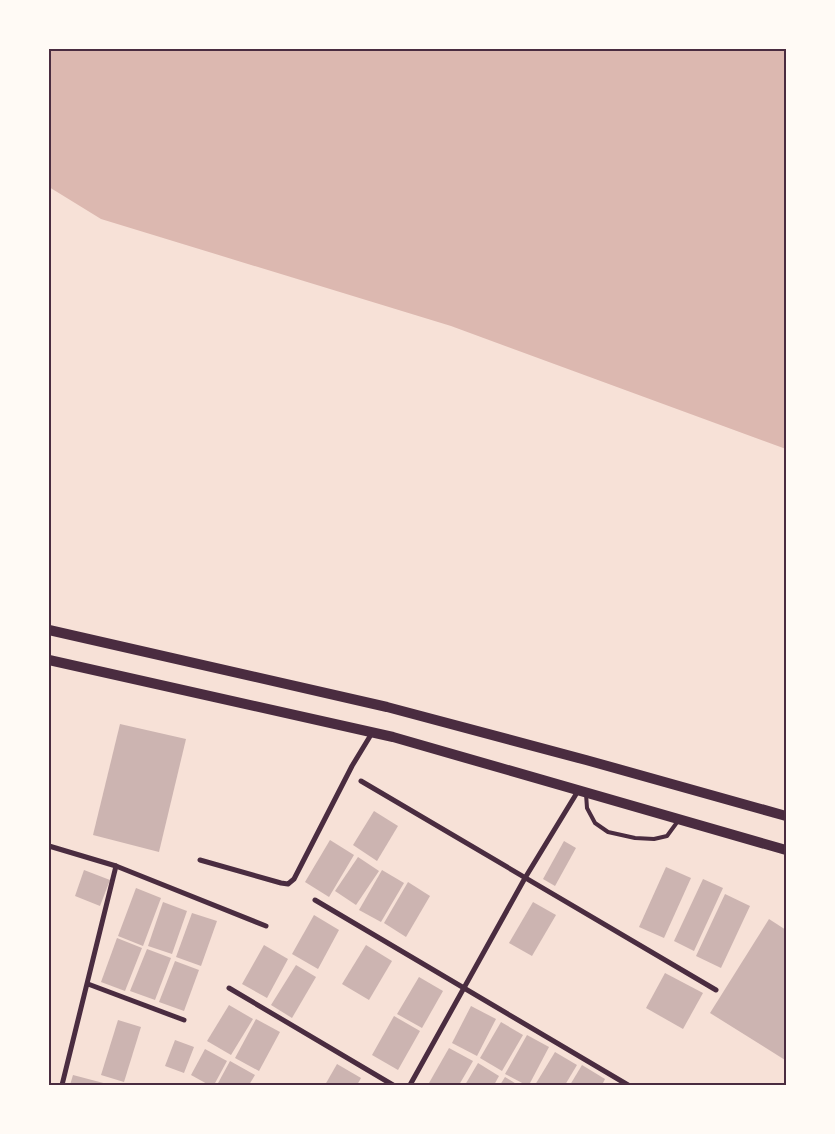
<svg xmlns="http://www.w3.org/2000/svg" width="835" height="1134" viewBox="0 0 835 1134" font-family="'Work Sans',sans-serif">
	<style>
		.water { fill: #dcb8b0 }
		.building { fill: #ccb4b1 }
		.lines { fill: none; stroke-linecap: round; stroke-linejoin: round }
		.service { stroke: #4a2c40; stroke-width: 4 }
		.minor { stroke: #4a2c40; stroke-width: 5 }
		.secondary { stroke: #4a2c40; stroke-width: 10 }
		.neatline { fill: none; stroke: #4a2c40; stroke-width: 2 }
	</style>
	<rect width="100%" height="100%" fill="#f7e1d7"/>
	<path class="water" d="M49,49H786V449L451,326L101,219L49,187Z"/>
	<g class="building">
		<path d="M120,724L186,739L159,852L93,835Z"/>
		<path d="M374,811L398,826L377,861L353,845Z"/>
		<path d="M330,840L354,855L329,897L305,882Z"/>
		<path d="M564,841L576,848L555,886L543,879Z"/>
		<path d="M358,857L379,871L356,905L335,891Z"/>
		<path d="M666,867L691,878L664,938L639,927Z"/>
		<path d="M84,870L110,880L100,906L75,896Z"/>
		<path d="M382,870L404,883L381,922L359,910Z"/>
		<path d="M703,879L723,888L694,951L674,941Z"/>
		<path d="M408,882L430,896L406,937L384,923Z"/>
		<path d="M136,888L161,898L143,946L118,936Z"/>
		<path d="M725,894L750,906L721,968L696,956Z"/>
		<path d="M163,902L187,911L172,954L148,946Z"/>
		<path d="M533,902L556,915L532,956L509,943Z"/>
		<path d="M192,913L217,921L201,966L176,957Z"/>
		<path d="M314,915L339,930L318,969L292,954Z"/>
		<path d="M769,919L786,930V1058L785,1060L710,1013Z"/>
		<path d="M117,938L142,948L125,991L101,982Z"/>
		<path d="M264,945L288,959L267,998L242,984Z"/>
		<path d="M366,945L392,961L369,1000L342,984Z"/>
		<path d="M147,949L171,958L155,1000L130,991Z"/>
		<path d="M175,961L199,970L184,1011L159,1002Z"/>
		<path d="M296,965L316,977L292,1018L271,1005Z"/>
		<path d="M665,973L703,993L683,1029L646,1008Z"/>
		<path d="M419,977L443,991L422,1028L397,1014Z"/>
		<path d="M229,1005L253,1019L231,1055L207,1041Z"/>
		<path d="M471,1006L496,1019L477,1056L452,1043Z"/>
		<path d="M394,1016L420,1031L398,1070L372,1055Z"/>
		<path d="M256,1019L280,1032L259,1071L235,1058Z"/>
		<path d="M118,1020L141,1027L124,1082L101,1075Z"/>
		<path d="M501,1022L523,1035L502,1071L480,1058Z"/>
		<path d="M527,1035L549,1047L529,1085H526L505,1074Z"/>
		<path d="M175,1040L194,1047L184,1073L165,1066Z"/>
		<path d="M449,1048L473,1061L459,1085H433L429,1083Z"/>
		<path d="M205,1049L227,1061L214,1085H209L191,1075Z"/>
		<path d="M555,1052L577,1065L565,1085H535Z"/>
		<path d="M230,1061L255,1075L249,1085H217Z"/>
		<path d="M478,1063L499,1076L494,1085H465Z"/>
		<path d="M337,1064L361,1078L357,1085H325Z"/>
		<path d="M582,1065L605,1079L602,1085H570Z"/>
		<path d="M73,1075L111,1085H70Z"/>
		<path d="M505,1077L518,1085H500Z"/>
	</g>
	<g class="lines">
		<path class="service" d="M586,794L587,808L595,823L608,832L635,838L654,839L667,836L678,821"/>
		<g class="minor">
			<path d="M361,781L716,990"/>
			<path d="M49,846L116,866L266,926"/>
			<path d="M200,860L281,883L288,884L294,879L352,766L372,733"/>
			<path d="M315,900L628,1085"/>
			<path d="M88,984L184,1020"/>
			<path d="M229,988L393,1085"/>
			<path d="M62,1085L116,866"/>
			<path d="M410,1085L525,878L578,791"/>
		</g>
		<g class="secondary">
			<path d="M49,630L387,707L586,760L786,816"/>
			<path d="M49,660L393,737L786,850"/>
		</g>
	</g>
	<rect width="835" height="1134" fill="none" stroke="#fffaf5" stroke-width="100"/>
	<rect x="50" y="50" width="735" height="1034" class="neatline"/>
</svg>
